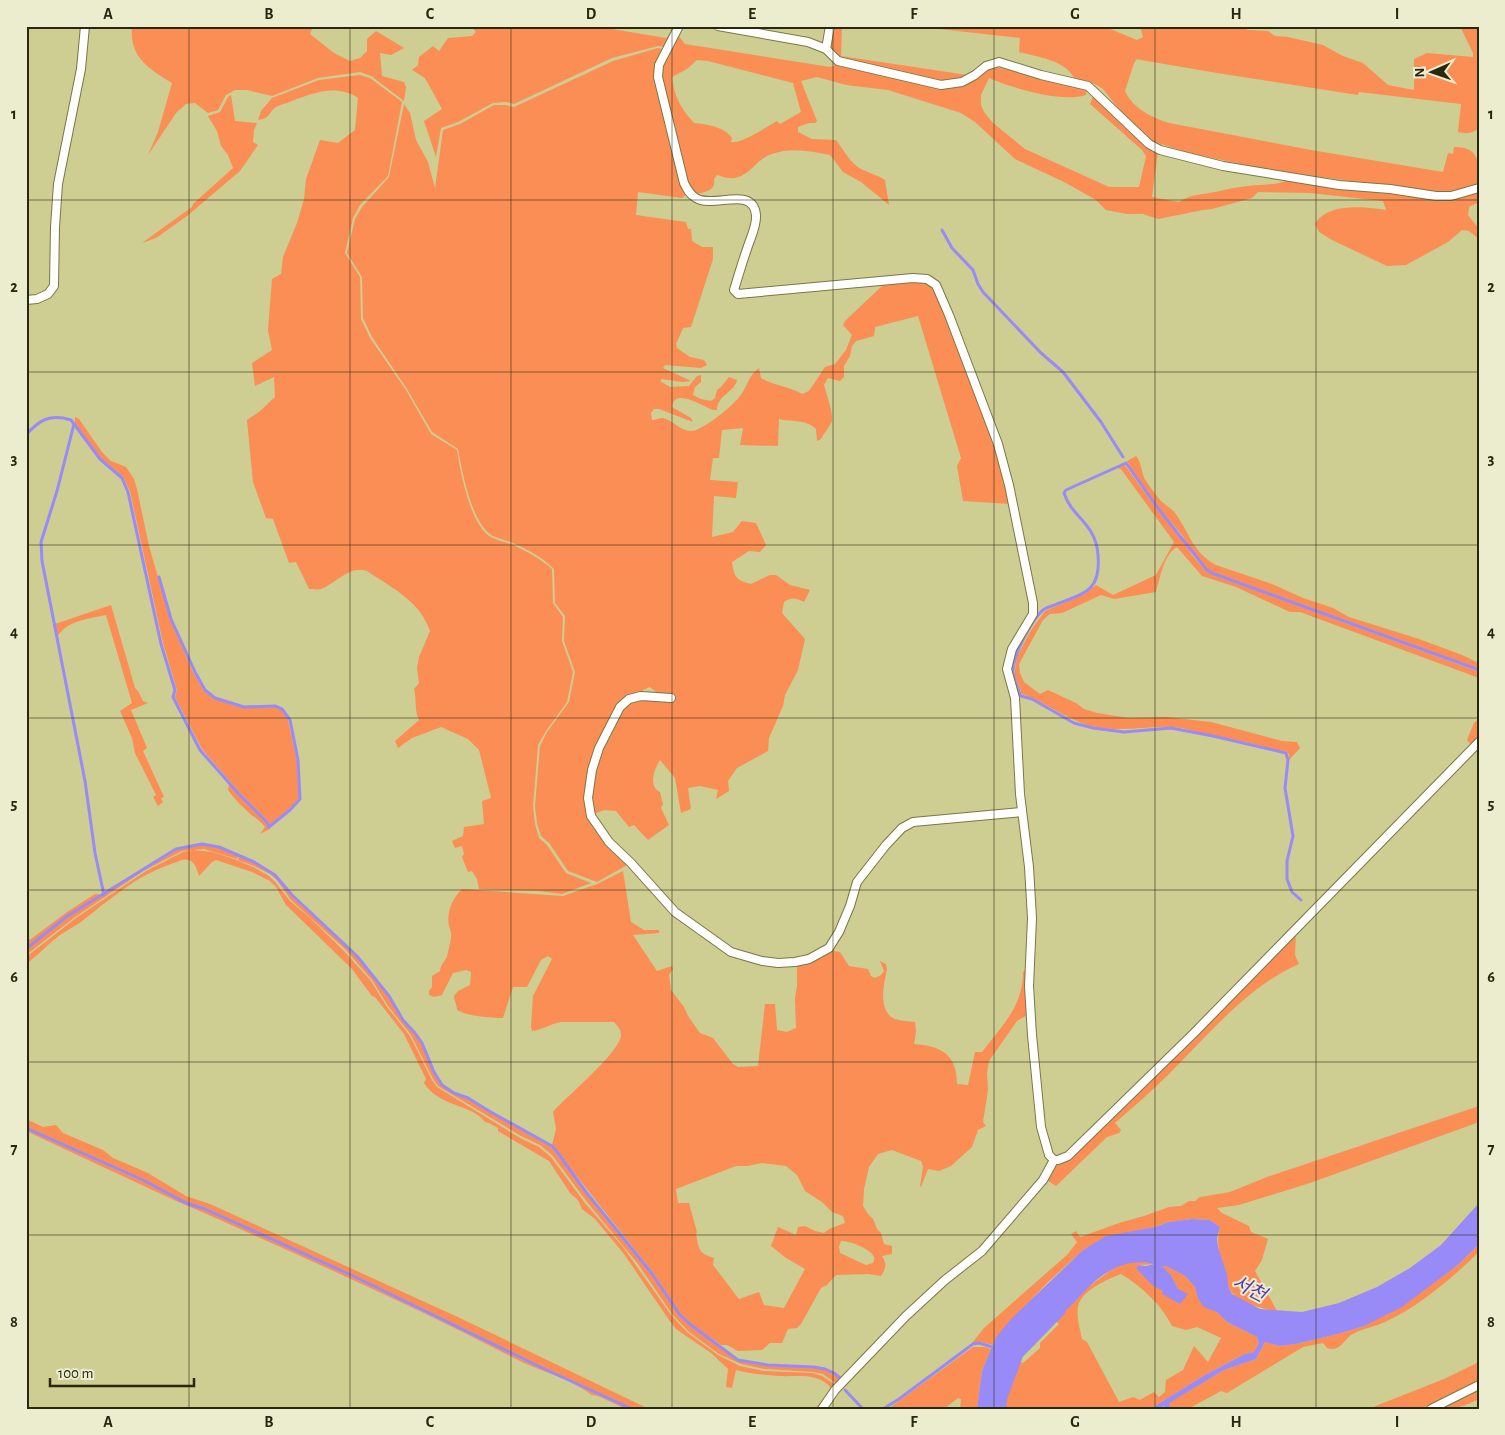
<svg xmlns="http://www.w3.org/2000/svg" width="1505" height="1435" viewBox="0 0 1505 1435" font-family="'Alegreya Sans','Noto Sans KR',sans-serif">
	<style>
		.green { fill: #fa8e55; fill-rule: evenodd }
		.water { fill: #988bf8 }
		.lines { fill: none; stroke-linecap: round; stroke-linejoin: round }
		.stream { stroke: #988bf8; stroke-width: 3 }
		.river { stroke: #988bf8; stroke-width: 18 }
		.street-casing { stroke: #7a7840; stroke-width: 10 }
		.street { stroke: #fff; stroke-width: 8 }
		.grid { fill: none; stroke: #282710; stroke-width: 1; stroke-opacity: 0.55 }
		.labels { text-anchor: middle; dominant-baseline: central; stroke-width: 4; stroke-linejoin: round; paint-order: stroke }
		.water-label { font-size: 19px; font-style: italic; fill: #5538b5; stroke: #ececcf }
		.neatline { fill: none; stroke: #282710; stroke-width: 2 }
		.grid-label { font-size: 16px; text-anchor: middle; font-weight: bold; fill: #282710 }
	</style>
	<rect width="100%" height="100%" fill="#cecd92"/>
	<g class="green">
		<path d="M132,26H313L310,34L334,53L350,61L360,58L367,51V39L376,31L404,48L391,55L380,53L382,76L404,82L406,87L404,101L371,76L360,72L318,78L272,96L247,90H235L226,95L218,110L208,113L195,103L186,104L176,113L148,155L158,132L172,83C148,68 129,57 132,26Z"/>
		<path d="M471,26H594L666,38L672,32L666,47L658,46L612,58L514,104L506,102L493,103L458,122L441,128L436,157L424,121L442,109L425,78L412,70L418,65L419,57L433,46L439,51L448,38L472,36L476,32Z"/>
		<path d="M832,26H842L841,56L967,75L959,79L941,82L838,60L830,51Z"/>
		<path d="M912,26H1103L1137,40L1143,37L1140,26H1239L1248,30L1268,31L1275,36L1288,37L1323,45L1343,56L1363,63L1388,85L1414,90V59L1427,53L1473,57V53L1460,26H1479V128C1472,134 1466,134 1458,132L1461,104L1359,92L1358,95L1223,74L1141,60L1137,59L1134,63L1125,91C1132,108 1153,118 1169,123L1311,150L1443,172L1448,153L1453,154L1454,147C1481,147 1479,164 1479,186L1448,194L1391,187L1259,168L1185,152L1152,141L1127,119L1103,89L1095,84L1074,78C1065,60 1038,57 1019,52L1020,38Z"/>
		<path d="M678,35L685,44L830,67L837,64L937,88H945L988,68L995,67L1087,88L1086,95C1062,103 1012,88 989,78L981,95V105L984,112L993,123L1025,149L1109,187H1139L1146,156L1142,150L1090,104L1094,94L1158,152L1152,197L1179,202C1189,195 1198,195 1209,193C1219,192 1229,188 1240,187C1257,184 1274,186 1290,180L1455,199L1479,192V202L1469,207L1468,215L1479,229V239L1469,231L1462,230L1448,242L1406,265L1387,266L1332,240L1319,232L1315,224C1328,202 1365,207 1386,210L1383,201L1310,193L1258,192L1252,198L1212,209L1203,210L1158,219L1143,214H1127L1106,210L1096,200L1066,183L1015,159L975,122L961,113L888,90L846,85L817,77L801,81L817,121L815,123H809L798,127V132L812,139L836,140C844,150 851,165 863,170C871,174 878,175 885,180L889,205L861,182L843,172L830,155C810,151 792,147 772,154C755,159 749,180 729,178C725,178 722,176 717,175L714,179C716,191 705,192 696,194L687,185L661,79L662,67ZM697,60L708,61L793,83L801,112L780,124L777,121C766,127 742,144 731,142L732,138C725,127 706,124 694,123C681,109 674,96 672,77L687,69Z"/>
		<path d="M658,48L664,50L656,68V77L670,133L681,181L688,193L682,198L638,192L636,215L686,222L688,229H691L692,241L702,247H713V259L691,327L683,328L676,344L677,348L690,357L704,360L707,365L701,368L665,365L663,368L691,381L682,382L662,379L660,381L670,387L689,386L697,376L701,375V382L695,387L693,395L701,399L711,401L715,398L717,390L721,387L729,377L737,380C735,392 717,395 717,410H713C702,406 674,387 672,407L691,418L693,422L659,409H654L651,413L652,420C655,420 660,418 663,418C673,420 680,431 691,431C701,432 734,405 740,396C748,386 748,376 759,368L761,378C774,386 788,386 802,394L809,391L825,367L835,364L846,350L852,335L843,325L845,321L883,285L889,282H927L935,290C962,360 996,429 1010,504L963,501L957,466L961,458L918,316L875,327L874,336L856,341L852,346L850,356L844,366V377L840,381L828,378L824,385C826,391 834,417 832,421C830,426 824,433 821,439L817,441L816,429C806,419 791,422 779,419L778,446L740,445L743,428L722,430L719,458H713L710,480L738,482L736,498L714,496L712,537L733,532L742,521L756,523L766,545L760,552L749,551L732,562C734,577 736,580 751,584L770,575H776L790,585L810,590L804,602C796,598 792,597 784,602L782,613L805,639L798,670L785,695L783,706L769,738L768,751L737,768L728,781L729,791L716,799L718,790L700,786L688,788L691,809L681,813L675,778L660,760C654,769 648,787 660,792L663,804L661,808L669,825L648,840L634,825L629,827L616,811L604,810L592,815C591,809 589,802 590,796C591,773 609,714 629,701C641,694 658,699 671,700V696L657,693L650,687L643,690L642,694C635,694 626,696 621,702C617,708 614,716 610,723C596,750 577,786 589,817C596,836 615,851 629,864L597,882L568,871L549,843L541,836L537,823L535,806L540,746L547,732L569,702L575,672L564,641L565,616L555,603L554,569C543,558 529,550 515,544C507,540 497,539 490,534C471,520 462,471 458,449L432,432L407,389L372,337L363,318L362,277L347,253L355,219L362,207L389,177L404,104L410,113L416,140L428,162L435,188L443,130L460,124L494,105H505L514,107L613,61Z"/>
		<path d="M360,75L370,78L402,102L388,176L360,205L353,218L345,253L360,277L361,319L370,338L406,390L431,434L457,450C460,471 471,527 491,537C498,541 506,542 513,545C526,551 541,559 552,569L553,603L563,617L562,641L573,672L567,702L546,731L538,745L533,806L535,824L539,838L547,845L566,873L591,883L562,894L539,891L479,889L477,879L472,871L468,872L462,857L464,854L462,846L455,848L452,841L463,836L464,827L484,824L482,801L491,798L479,750L468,739L441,727L412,738L398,748L395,741L419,720C414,710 417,700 414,689L419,683L417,668L419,657L430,631C420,601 392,588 367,571C349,565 337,583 321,589C317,590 312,589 309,589L296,562L289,563L273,519L266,518L253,482L247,420L260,411L275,397L274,377L255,386L252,363L272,350L268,330L272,279L281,274L283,257L297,223L304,199L306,179L320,140L338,143L355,130L358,98C336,83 310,94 287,103C283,104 279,105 276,107C267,114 271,118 258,120L261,111L272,98L319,80Z"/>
		<path d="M231,95L235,121L257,123L254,130L253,142L258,145L240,171L187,216L156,238L142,243L192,207L193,204L233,168L228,155L221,146L217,131L208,116L220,112L228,97Z"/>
		<path d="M75,417L79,419L102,452L111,461L126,467L134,479L137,489L149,546L170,619L193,672L204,691L214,699L244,708L275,707L281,710L288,720L297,761L299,798L289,809L270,825L268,821L239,792L202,749L175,697L177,690L163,643L130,491L123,477L101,458L90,445L75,423Z"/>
		<path d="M1136,456C1142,463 1141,473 1146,481C1150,487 1155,494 1160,500C1165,505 1171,508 1175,513C1190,533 1192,552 1216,565L1272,584L1303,598L1333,608L1349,617L1419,639L1462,655L1479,663V669L1213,572L1206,568L1194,554L1182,535L1158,507L1132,470L1127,461Z"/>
		<path d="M1124,464L1156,508L1180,536L1192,555L1205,570L1212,574L1479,672V678L1300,612H1290L1236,587L1202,576L1177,547C1164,554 1160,577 1156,592L1114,599L1101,595L1062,613L1050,614L1043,620L1019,664L1020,673L1024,682L1040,694L1048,690L1076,703L1084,709L1097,713L1129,718L1166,717L1211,722L1282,741L1297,742L1300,748L1289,760V754L1286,751L1276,750C1251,743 1227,738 1201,733C1192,731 1182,727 1171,727C1145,726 1122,732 1095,727C1068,721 1048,703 1022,694L1015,677V669L1017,657L1031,630L1045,611L1085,594L1096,585L1113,595L1156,575L1174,542L1126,476L1121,469L1116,468Z"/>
		<path d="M111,605L135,688L138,691L143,701L148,703L131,710L147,748L143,751L164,797L161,798L163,802L158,806L153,797L156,795L135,753L132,738L120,711L132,703L106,615C91,618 66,621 58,636L55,624Z"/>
		<path d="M1479,719V738L1471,745L1467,740L1474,723Z"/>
		<path d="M229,784L266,822L270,829L260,834L265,827C258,818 251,816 244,808C238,803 233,796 228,790Z"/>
		<path d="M202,844L219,848L238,856L237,859L204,849L182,851L145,870L75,917L26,955V950L66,918L177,850Z"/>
		<path d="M193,850L213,852L234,859L253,867L269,876L275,882L290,901L308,916L343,950L371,981L387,1007L410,1036L432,1080L437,1087L520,1138L539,1147L551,1157L585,1203L623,1247L671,1315L688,1333L718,1355L740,1366L764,1371L813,1373L822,1376L837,1386L821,1409H815L831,1388C818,1372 797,1377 779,1376C765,1375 750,1374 736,1370L732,1388L726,1387L728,1369L711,1353L676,1329L669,1320L624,1254L595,1219L582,1209L578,1200L570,1193L549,1161L498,1131V1128L489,1123L485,1122C472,1104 439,1107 424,1083L426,1079L404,1034L375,997L372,996L352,969L286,905L276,887L270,881L252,872L216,860L212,862L199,876C197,870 196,863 189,860C183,858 177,862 171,864C136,876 109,900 81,922C72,928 63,932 55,939C45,947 37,956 26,964V957L76,918L146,871L183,852Z"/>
		<path d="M239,856L254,863L275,875L291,896L357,956L388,997L403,1020L415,1034L421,1044L434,1072L442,1085L454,1093L468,1098L489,1112L551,1147L586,1192L649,1271L680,1316L690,1325L738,1361L768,1366L814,1367L825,1369L834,1373L840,1379L842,1382L838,1385L823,1374L813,1372L764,1369L741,1364L719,1354L689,1332L672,1314L638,1264L587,1202L552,1155L540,1145L521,1136L438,1086L433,1079L411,1035L388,1006L372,980L345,949L291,900L277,880L270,874L254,866L238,860Z"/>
		<path d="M623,871L631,922L644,930H659V933L633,935L657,971L672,966L673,969L669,975L671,990L684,1007L688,1016L700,1033L713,1038L733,1064L738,1067L758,1066L765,1004H775L777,1030L787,1032L796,1028L795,999L797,985V965L811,960L832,948L834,951L840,952L849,966L868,969L871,976L875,978L881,975L884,971L880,961L886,964L887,969C884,984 877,1011 895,1019C901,1021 909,1021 915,1022L916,1032L914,1044C941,1046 957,1054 957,1084L968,1085L975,1052H982C1002,1026 1023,1006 1023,972L1028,967L1029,1014L1017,1021L989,1061L987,1073L988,1090L983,1122L986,1126L978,1130L972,1147L951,1166L939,1171L928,1169L921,1187L920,1186L923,1167L921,1161L892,1150L878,1154L869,1167L864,1189L863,1206L868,1214L873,1219L877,1229L881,1233L884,1244L892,1246V1254L882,1256C887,1264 886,1268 881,1276L868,1274L836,1275L827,1285L821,1288L801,1324L797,1328L788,1329L782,1343H770L762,1350L738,1351L727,1345H721L691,1324L681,1315L651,1270L552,1145L556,1129L553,1112C567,1096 618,1054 621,1036C621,1029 618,1027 614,1022H561C550,1024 542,1030 532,1031L531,1026L533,996L552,959L548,956L541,960L527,987H513L503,1018C492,1018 466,1016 457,1010C457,1004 454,1001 454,996L458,991L470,985L471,972L466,970L453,973L442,995L434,997L429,995V991L432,987V976L440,971C441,965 443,963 447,957C447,956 451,940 451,938C452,934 450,929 449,926C446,912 453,898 462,889L563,896L597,884ZM762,1163L786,1166L797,1175L805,1191L822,1202L832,1212L843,1216L845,1223L829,1229L824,1233L815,1231L805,1226L798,1227L796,1235L778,1227L771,1246L786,1258L805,1269L784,1308L764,1305L759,1292L739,1299L713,1265L714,1258C698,1253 699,1249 696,1234L697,1232L689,1203H678L676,1189L736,1166H747ZM841,1241C850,1241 868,1248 873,1255C875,1258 874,1260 873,1263L866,1265L840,1253L839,1247Z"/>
		<path d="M95,894L103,895L65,917L26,948V941L31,939L67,912Z"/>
		<path d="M1296,932L1295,955L1299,964C1248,986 1208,1035 1169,1074C1152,1091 1133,1107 1115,1123L1121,1130L1119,1133L1107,1137L1056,1186L1047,1180L1056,1165L1069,1159L1194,1040Z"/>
		<path d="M1479,1106V1122L1471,1125L1310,1183L1239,1205L1217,1208L1222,1213L1249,1226L1251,1232L1268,1239L1262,1260L1255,1271L1277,1311C1263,1309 1236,1303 1229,1288C1226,1282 1227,1275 1225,1269C1219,1254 1216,1242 1220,1227L1210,1220L1192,1219L1169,1222L1155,1227L1106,1237L1083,1250L1047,1283L996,1337L993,1345L981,1342L972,1343L984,1328L1068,1254L1077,1242L1071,1234L1076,1231L1080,1237L1083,1236L1119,1223L1144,1216L1169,1207L1181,1206L1189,1201H1195L1200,1197L1230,1192L1267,1177Z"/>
		<path d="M26,1119L43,1127L56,1125L63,1133L103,1150L113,1158L148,1173L186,1196L210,1204L462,1319L649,1409H634L538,1365L353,1276L206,1208L186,1202L143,1179L26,1127Z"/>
		<path d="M26,1129L143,1181L186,1204L205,1210L352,1277L537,1367L629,1409H626L598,1396L592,1395C569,1378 539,1371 514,1358C412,1305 307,1259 202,1212L176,1201L26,1131Z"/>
		<path d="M1479,1244V1252C1452,1278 1421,1305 1387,1321C1376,1327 1362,1328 1351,1335C1342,1342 1340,1352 1327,1348L1323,1343L1303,1347L1227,1393L1221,1391L1188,1409H1170L1168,1403L1224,1370L1256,1359L1265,1342L1279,1346L1296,1344L1338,1334L1364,1326L1459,1264Z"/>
		<path d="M1136,1261L1156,1264L1138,1265L1136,1268C1153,1283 1153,1292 1178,1289L1171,1275L1161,1266H1166L1185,1276L1195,1287L1198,1299L1217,1312L1227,1322L1257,1337L1259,1343L1254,1352L1245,1354L1205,1375L1150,1409H1002L1014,1361L1021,1340L1029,1331L1040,1326L1078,1298L1087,1288L1111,1270L1123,1264ZM1121,1274C1142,1287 1161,1304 1172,1326L1186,1330L1197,1327L1221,1338L1208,1362L1194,1346L1183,1370L1166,1380L1165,1392L1159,1397L1154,1392L1140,1400L1133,1397L1119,1402L1087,1342L1082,1339C1080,1328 1075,1314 1079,1303C1085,1289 1108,1279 1121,1274ZM1056,1321L1059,1324L1040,1343V1348L1023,1363L1016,1360C1029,1336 1032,1334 1056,1321Z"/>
		<path d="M973,1347H985L991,1349L982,1371L977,1409H960L961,1399L958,1398L944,1409H888Z"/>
		<path d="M1479,1362V1383L1430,1407L1426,1409H1368L1444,1379Z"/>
		<path d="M1479,1388V1399C1461,1408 1455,1409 1435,1409Z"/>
	</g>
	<path class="water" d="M1479,1203V1244L1459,1264L1402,1307L1364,1326L1338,1334L1296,1344L1279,1346L1265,1342L1256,1359L1224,1370L1169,1403L1170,1409H1165L1164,1406L1159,1409H1150L1205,1375L1245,1354L1254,1352L1259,1343L1257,1337L1227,1322L1217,1312L1204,1307L1198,1299L1195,1287L1185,1276L1166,1266H1162L1171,1275L1178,1289L1188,1294L1180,1304L1162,1294L1163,1291L1152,1285L1136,1268L1138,1265L1146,1266L1154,1264C1128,1257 1103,1271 1086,1290C1078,1298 1070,1308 1061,1314C1048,1323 1027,1327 1020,1342C1010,1362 1008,1387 1002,1409H977L982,1371L996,1337L1011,1319L1083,1250L1106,1236L1155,1227L1169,1222L1192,1219L1210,1220L1220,1227L1217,1238L1218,1247L1227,1274L1228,1286L1232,1294L1260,1309L1302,1312L1339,1303L1377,1287L1410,1268L1441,1245Z"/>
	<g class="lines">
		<g class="stream">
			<path d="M942,230L952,248L973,270L978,284L983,292L1041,353L1063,372L1101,422L1123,457"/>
			<path d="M74,424L57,491L41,542L42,561L85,781L95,853L104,895"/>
			<path d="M26,435C40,419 50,414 71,420L100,459L122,478L128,492L161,644L175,690L173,697L200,750L238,793L267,822L269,827L290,810L300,799L298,760L290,720L282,709L275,706L244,707L215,698L205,690L195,672L171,619L159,577"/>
			<path d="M1301,900L1292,892L1287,879V861L1293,836L1285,788L1288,760L1286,753L1213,736L1171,728L1124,732L1093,728L1074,723L1032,699L1021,696C1017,687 1013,679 1013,670C1013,656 1032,619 1043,610C1047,607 1053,606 1057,604C1086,593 1101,590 1098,555C1096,523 1072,518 1064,493L1066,490L1126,463L1157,507L1206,569L1212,573L1479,670"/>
			<path d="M26,949L66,917L176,849L202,844L219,847L254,862L275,875L292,895L357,956L389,996L403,1020L415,1033L422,1043L434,1072L442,1085L454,1093L468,1098L489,1111L552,1146L557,1152L586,1192L650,1271L680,1315L691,1325L738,1360L768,1365L814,1367L825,1369L834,1373L840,1378"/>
			<path d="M26,1128L143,1180L186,1203L205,1209L353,1276L538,1366L632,1409"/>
			<path d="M845,1390L863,1409"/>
			<path d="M883,1409L899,1399L973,1344L979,1343L992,1347"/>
		</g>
		<path class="river" d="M997,1409L998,1398L1015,1352L1057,1309"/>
		<g class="street-casing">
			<g id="street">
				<path d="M679,26L659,65L658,77L684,183C687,189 690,195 696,198C713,209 753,185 756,215C757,226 750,239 747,249C742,263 738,277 734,290L738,294L913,278L927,279L936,285L949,315L998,444L1009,485L1033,603V614L1012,649L1007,669L1015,698L1020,794L1029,867L1032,918L1029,986L1032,1035L1041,1127L1049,1155L1054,1160H1058L1068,1156L1194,1033L1479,742"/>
				<path d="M718,26L808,42L826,49L838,61L941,85L962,82L975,75L986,66L999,62L1041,75L1088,86L1149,144L1160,150L1223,166L1339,185L1390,189L1436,196H1451L1479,188"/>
				<path d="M826,49L830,26"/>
				<path d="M26,300L37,299L48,294L54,286L55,227L58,184L81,69L85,26"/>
				<path d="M671,698L641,696L629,699L620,707L599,748L592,770L588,798L591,816L609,842L631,863L675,912L731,952L762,961L778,963L795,962L809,959L829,948L839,932L850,906L857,882L886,845L902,828L913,822L1022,812"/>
				<path d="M822,1409L835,1390L906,1316L945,1280L982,1251L1043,1180L1054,1160"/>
				<path d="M1431,1409L1479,1385"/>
			</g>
		</g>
		<use href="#street" class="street"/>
	</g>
	<path class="grid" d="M189,26V1409M350,26V1409M511,26V1409M672,26V1409M833,26V1409M994,26V1409M1155,26V1409M1316,26V1409M26,200H1479M26,372H1479M26,545H1479M26,718H1479M26,890H1479M26,1062H1479M26,1235H1479"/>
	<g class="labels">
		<g class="water-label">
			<text transform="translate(1249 1289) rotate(27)">서천</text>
		</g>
	</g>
	<rect width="1505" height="1435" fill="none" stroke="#ececcf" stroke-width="55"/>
	<g transform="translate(1432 72) rotate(268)" stroke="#ececcf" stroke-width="4" paint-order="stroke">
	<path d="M0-4L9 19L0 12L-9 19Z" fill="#282710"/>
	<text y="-8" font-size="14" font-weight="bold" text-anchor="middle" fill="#282710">N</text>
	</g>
	<path d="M50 1378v8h144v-8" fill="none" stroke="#282710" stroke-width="2.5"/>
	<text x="58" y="1378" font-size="15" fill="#282710" stroke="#ececcf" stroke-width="4" paint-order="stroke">100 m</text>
	<rect x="28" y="28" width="1450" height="1380" class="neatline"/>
	<g class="grid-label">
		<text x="108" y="19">A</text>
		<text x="269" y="19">B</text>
		<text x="430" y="19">C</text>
		<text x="591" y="19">D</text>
		<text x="752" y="19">E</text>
		<text x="914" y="19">F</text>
		<text x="1075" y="19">G</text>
		<text x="1236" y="19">H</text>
		<text x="1397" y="19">I</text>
		<text x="14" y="119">1</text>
		<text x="1491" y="119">1</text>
		<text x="14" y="292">2</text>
		<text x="1491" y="292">2</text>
		<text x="14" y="464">3</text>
		<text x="1491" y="464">3</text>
		<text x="14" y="637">4</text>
		<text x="1491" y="637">4</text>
		<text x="14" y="809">5</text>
		<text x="1491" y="809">5</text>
		<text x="14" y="982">6</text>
		<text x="1491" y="982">6</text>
		<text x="14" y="1154">7</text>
		<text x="1491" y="1154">7</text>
		<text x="14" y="1327">8</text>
		<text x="1491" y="1327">8</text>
		<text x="108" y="1427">A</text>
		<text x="269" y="1427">B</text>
		<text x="430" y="1427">C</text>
		<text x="591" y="1427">D</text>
		<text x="752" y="1427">E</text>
		<text x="914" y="1427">F</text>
		<text x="1075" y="1427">G</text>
		<text x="1236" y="1427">H</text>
		<text x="1397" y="1427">I</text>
	</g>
</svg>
